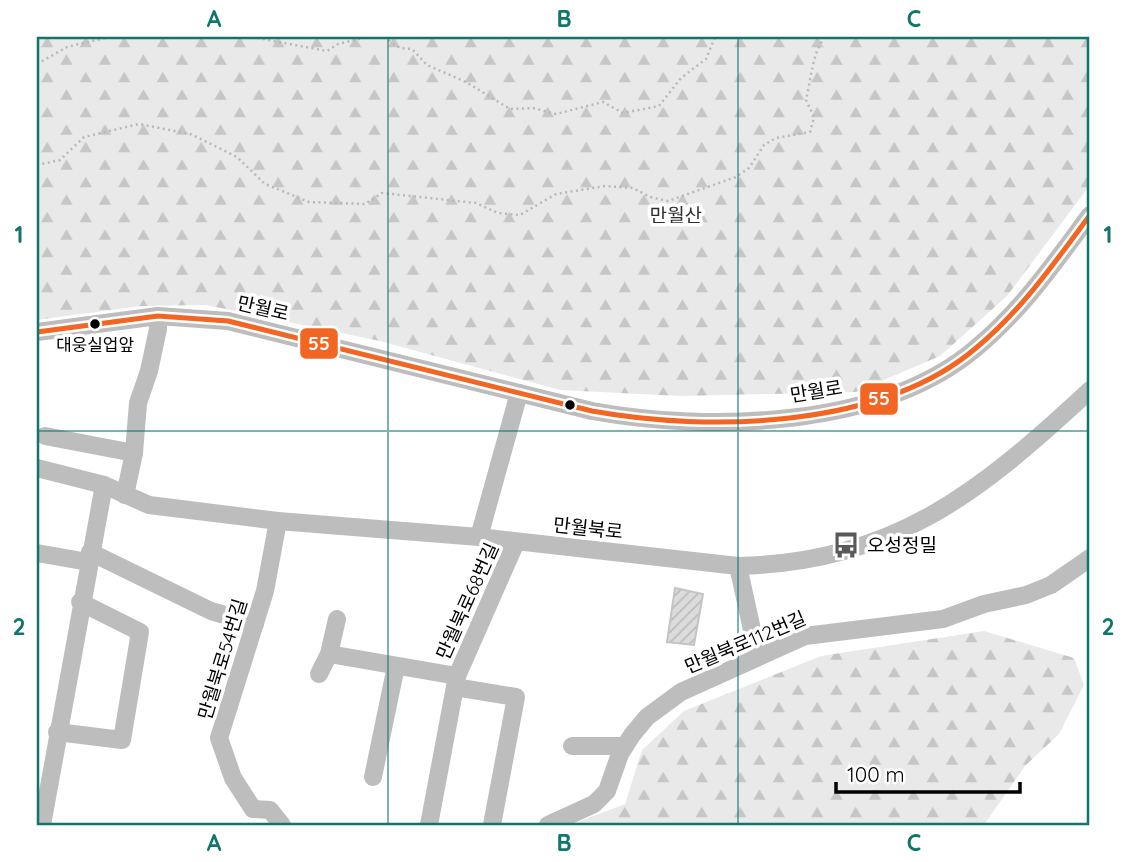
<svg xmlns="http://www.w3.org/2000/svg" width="1127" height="862" viewBox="0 0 1127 862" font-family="Quicksand,'Noto Sans KR',sans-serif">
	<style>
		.forest { fill: url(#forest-firs) }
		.building { fill: url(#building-hatch); stroke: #c4c4c4; stroke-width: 2 }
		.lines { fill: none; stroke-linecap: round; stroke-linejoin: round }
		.path { stroke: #b8b8b8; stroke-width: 2.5; stroke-dasharray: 2 3.5; stroke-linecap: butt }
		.minor { stroke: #bdbdbd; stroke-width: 18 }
		.bus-1-casing { stroke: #fff; stroke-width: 10 }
		.bus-1 { stroke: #f26522; stroke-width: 5 }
		.grid { fill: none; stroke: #0f766e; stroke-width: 2; stroke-opacity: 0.55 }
		.bus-dot { fill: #000; stroke: #fff; stroke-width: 2.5 }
		.labels { text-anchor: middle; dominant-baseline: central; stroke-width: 7; stroke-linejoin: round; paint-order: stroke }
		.bus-label { font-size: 17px; fill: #000; stroke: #fff }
		.park-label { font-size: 19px; fill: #2e2e2e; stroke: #fff }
		.street-label { font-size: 19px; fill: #000; stroke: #fff }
		.poi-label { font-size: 19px; fill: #000; stroke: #fff; text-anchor: start }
		.line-badge { stroke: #fff; stroke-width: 2.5 }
		.badge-label { font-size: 19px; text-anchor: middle; font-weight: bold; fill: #fff }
		.neatline { fill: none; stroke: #0f766e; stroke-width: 2.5 }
		.grid-label { font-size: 23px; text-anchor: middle; font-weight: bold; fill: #0f766e }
	</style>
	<defs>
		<pattern id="forest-firs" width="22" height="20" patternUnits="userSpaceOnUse" patternTransform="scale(1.75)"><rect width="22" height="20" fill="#e9e9e9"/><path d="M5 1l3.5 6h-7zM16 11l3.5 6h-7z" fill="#c6c6c6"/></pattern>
		<pattern id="building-hatch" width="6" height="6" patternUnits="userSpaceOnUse" patternTransform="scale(1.75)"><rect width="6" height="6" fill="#dcdcdc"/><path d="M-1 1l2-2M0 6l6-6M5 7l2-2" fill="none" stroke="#bbb"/></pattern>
	</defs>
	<rect width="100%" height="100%" fill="#fff"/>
	<g class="forest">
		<path d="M37,37H1090V185L1007,296L940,356L856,392L680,396L560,390L380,341L206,305L141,306L37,320Z"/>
		<path d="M984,631L1074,658L1084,685L1059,734L1025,766L984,825H570L625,804L642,750L684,711L821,656Z"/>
	</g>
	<path class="building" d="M675,588L703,594L694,645L667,642Z"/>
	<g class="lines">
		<g class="path">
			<path d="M252,37L327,51L338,44L367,37"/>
			<path d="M384,37L400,48L412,49L427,65L466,82L510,109L533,108L556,114L603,102L623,113L659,106L681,78L706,59L715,37"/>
			<path d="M37,64L67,47L109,37"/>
			<path d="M37,165L60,160L84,137L139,124L190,134L207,142L237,157L265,184L309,202L365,204L382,193L476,203L498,213L520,215L556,194L605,186L633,188L650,197L668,201L736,177L749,168L764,145L776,138L810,132L814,117L806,100C811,80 812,53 825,37"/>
		</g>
		<g class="minor">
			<path d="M37,332L158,316L228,321L592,411C708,432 881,429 976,348C1022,310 1055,262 1090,215"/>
			<path d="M45,436L134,453"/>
			<path d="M37,468L104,485L149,505L278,521L479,537L738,566C895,562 980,492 1090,390"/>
			<path d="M125,495L134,453L138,403L149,371L158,329V316"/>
			<path d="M278,521L265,591L219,738L233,778L253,809L270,810L282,825"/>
			<path d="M479,537L519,393"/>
			<path d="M90,552L211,611L255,624"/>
			<path d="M37,553L88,562"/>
			<path d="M738,566L758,657"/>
			<path d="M329,654L457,676"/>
			<path d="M319,674L329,654L337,619"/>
			<path d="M455,687L516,697L492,825"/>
			<path d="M57,732L122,740L140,632L80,602"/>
			<path d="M572,746H625"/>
			<path d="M373,777L396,666"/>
			<path d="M42,825L104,485"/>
			<path d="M429,825L457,676L516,542"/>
			<path d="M548,825L594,804L607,791L620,754L632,735L647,717L681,692L805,636L943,619L984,604L1026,595L1051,585L1090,558"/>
		</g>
		<g class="bus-1-casing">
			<path id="bus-1" d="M37,332L158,316L228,321L592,411C708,432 881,429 976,348C1022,310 1055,262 1090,215"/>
		</g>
		<use href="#bus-1" class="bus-1"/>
	</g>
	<path class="grid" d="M388,37V825M738,37V825M37,431H1090"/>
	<defs>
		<g id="bus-bare" transform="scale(2.1)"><path d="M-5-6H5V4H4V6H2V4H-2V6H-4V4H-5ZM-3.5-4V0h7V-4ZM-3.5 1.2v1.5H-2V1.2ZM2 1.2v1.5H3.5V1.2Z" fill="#595959" stroke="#fff" stroke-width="2.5" paint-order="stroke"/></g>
	</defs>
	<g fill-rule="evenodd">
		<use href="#bus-bare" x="846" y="545"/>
	</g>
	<g class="bus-dot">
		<circle cx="95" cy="324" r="6"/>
		<circle cx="570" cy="405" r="6"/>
	</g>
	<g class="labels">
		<g class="bus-label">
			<text x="95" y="344">대웅실업앞</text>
		</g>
		<g class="park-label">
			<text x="676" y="215">만월산</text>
		</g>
		<g class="street-label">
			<text transform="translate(263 308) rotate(13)">만월로</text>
			<text transform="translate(816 391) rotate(-9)">만월로</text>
			<text transform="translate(588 528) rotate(6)">만월북로</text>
			<text transform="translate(467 601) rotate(-66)">만월북로68번길</text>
			<text transform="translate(745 642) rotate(-23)">만월북로112번길</text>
			<text transform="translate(222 659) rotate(-73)">만월북로54번길</text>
		</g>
		<g class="poi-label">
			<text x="867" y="545">오성정밀</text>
		</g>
	</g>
	<g class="line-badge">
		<rect x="299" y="327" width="40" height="33" rx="7" fill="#f26522"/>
		<rect x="859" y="382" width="40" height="34" rx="7" fill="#f26522"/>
	</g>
	<g class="badge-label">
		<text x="319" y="350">55</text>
		<text x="879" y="405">55</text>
	</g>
	<rect width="1127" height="862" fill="none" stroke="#ffffff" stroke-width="77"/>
	<path d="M836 782v10h184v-10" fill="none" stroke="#000000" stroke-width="3.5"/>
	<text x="847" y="782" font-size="21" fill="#000000" stroke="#ffffff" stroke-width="5" paint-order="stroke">100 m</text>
	<rect x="38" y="38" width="1050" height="786" class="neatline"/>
	<g class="grid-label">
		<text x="214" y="27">A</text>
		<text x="564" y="27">B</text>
		<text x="914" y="27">C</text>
		<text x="19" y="243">1</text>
		<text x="1108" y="243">1</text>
		<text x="19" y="635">2</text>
		<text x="1108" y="635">2</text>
		<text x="214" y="851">A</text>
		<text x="564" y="851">B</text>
		<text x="914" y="851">C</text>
	</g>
</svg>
